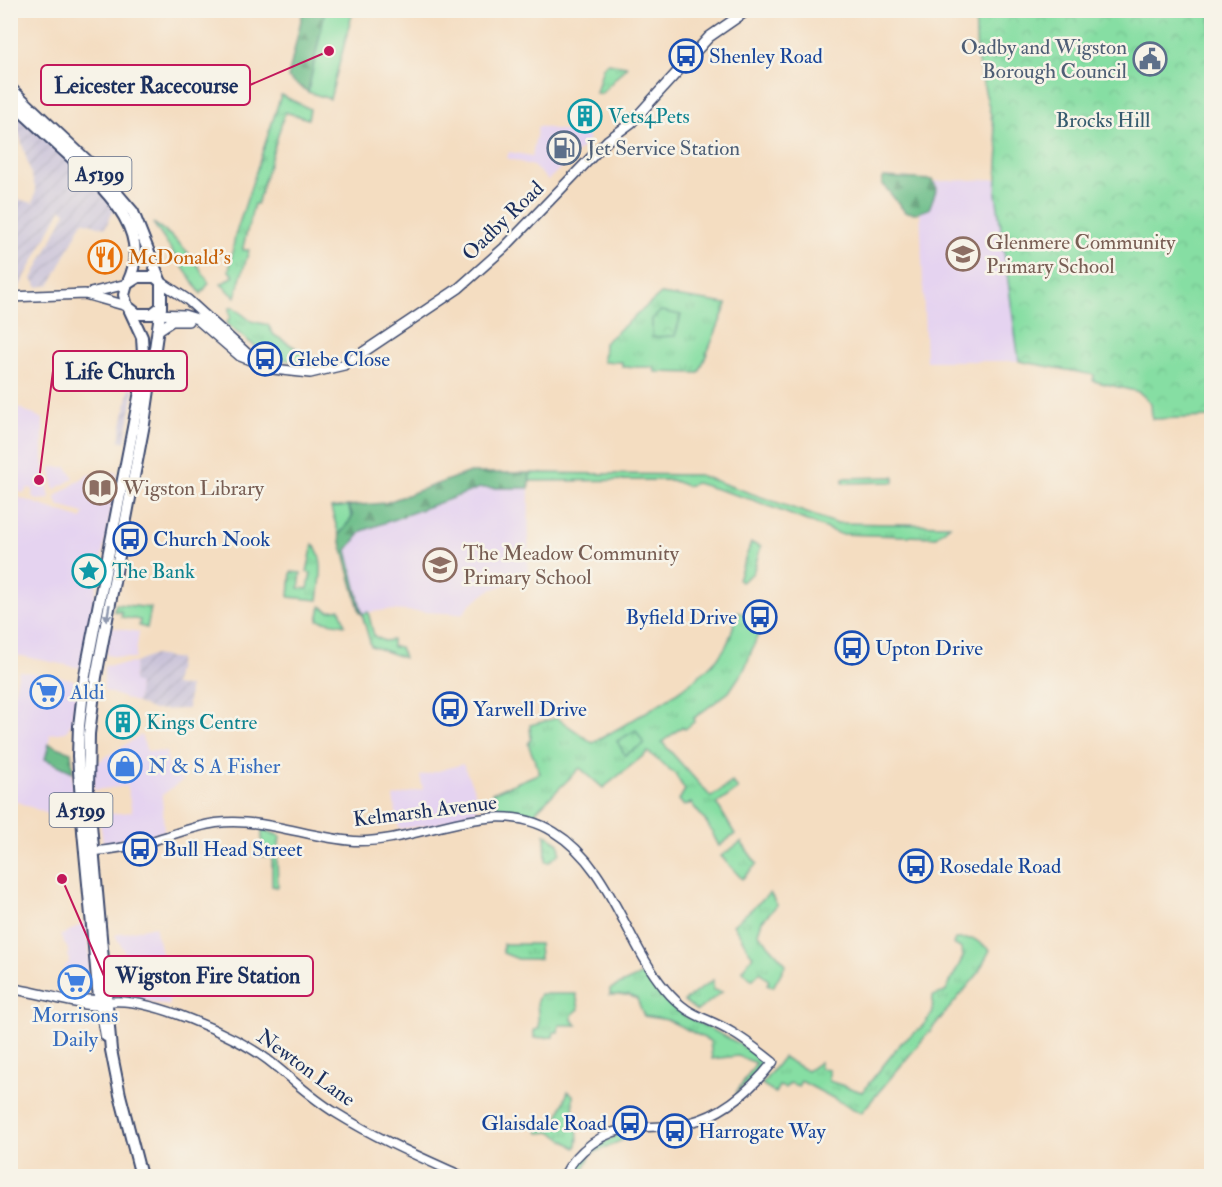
<svg xmlns="http://www.w3.org/2000/svg" width="1222" height="1187" viewBox="0 0 1222 1187" font-family="'IM FELL Double Pica',serif">
	<style>
		.built { fill: #e5d3f0 }
		.industrial { fill: url(#industrial-furrows) }
		.grass { fill: url(#grass-tufts); stroke: #508680; stroke-width: 1.5 }
		.forest { fill: url(#forest-firs); stroke: #447674; stroke-width: 1.5 }
		.park { fill: url(#park-crowns); stroke: #508680; stroke-width: 1.5 }
		.pitch { fill: #86dea3; stroke: #508680; stroke-width: 1.5 }
		.lines { fill: none; stroke-linecap: round; stroke-linejoin: round }
		.tertiary-casing { stroke: #3c496d; stroke-width: 11 }
		.secondary-casing { stroke: #3c496d; stroke-width: 12 }
		.primary-casing { stroke: #3c496d; stroke-width: 14 }
		.tertiary { stroke: #fff; stroke-width: 8 }
		.secondary { stroke: #fff; stroke-width: 9 }
		.primary { stroke: #fff; stroke-width: 10 }
		.oneway { fill: #8d97ae }
		.labels { text-anchor: middle; dominant-baseline: central; stroke-width: 5; stroke-linejoin: round; paint-order: stroke }
		.shield { fill: #f7f3e8; stroke: #5d6a87; stroke-width: 1.5 }
		.shield-label { font-size: 20px; font-weight: bold; fill: #1b2f5e }
		.service-label { font-size: 21px; fill: #4e5e75; stroke: #f7f3e8; text-anchor: end }
		.transit-label { font-size: 21px; fill: #164399; stroke: #f7f3e8; text-anchor: start }
		.culture-label { font-size: 21px; fill: #0d838f; stroke: #f7f3e8; text-anchor: start }
		.park-label { font-size: 21px; fill: #365b6f; stroke: #f7f3e8 }
		.street-label { font-size: 21px; fill: #1b2f5e; stroke: #f7f3e8 }
		.education-label { font-size: 21px; fill: #785e54; stroke: #f7f3e8; text-anchor: start }
		.food-label { font-size: 21px; fill: #c56008; stroke: #f7f3e8; text-anchor: start }
		.shop-label { font-size: 21px; fill: #366cbe; stroke: #f7f3e8; text-anchor: start }
		.leader { fill: none; stroke: #c2185b; stroke-width: 2 }
		.callout-dot { fill: #c2185b; stroke: #f7f3e8; stroke-width: 2 }
		.callout { fill: #f7f3e8; stroke: #c2185b; stroke-width: 2 }
		.callout-label { font-size: 22px; text-anchor: middle; font-weight: bold; fill: #1b2f5e }
	</style>
	<defs>
		<pattern id="industrial-furrows" width="10" height="10" patternUnits="userSpaceOnUse" patternTransform="scale(1.5)"><rect width="10" height="10" fill="#c7c0d8"/><path d="M-1 1l2-2M0 10L10 0M9 11l2-2" fill="none" stroke="#aaa5bc"/></pattern>
		<pattern id="grass-tufts" width="24" height="20" patternUnits="userSpaceOnUse" patternTransform="scale(1.5)"><rect width="24" height="20" fill="#86dea3"/><path d="M3 7l-1-3M5 7V3M7 7l1-3M15 17l-1-3M17 17v-4M19 17l1-3" fill="none" stroke="#73bf8f"/></pattern>
		<pattern id="forest-firs" width="22" height="20" patternUnits="userSpaceOnUse" patternTransform="scale(1.5)"><rect width="22" height="20" fill="#6cbd89"/><path d="M5 1l3.5 6h-7zM16 11l3.5 6h-7z" fill="#589a73"/></pattern>
		<pattern id="park-crowns" width="20" height="18" patternUnits="userSpaceOnUse" patternTransform="scale(1.5)"><rect width="20" height="18" fill="#86dea3"/><path d="M2 6a3 3 0 1 1 6 0M12 15a3 3 0 1 1 6 0" fill="none" stroke="#73bf8f"/></pattern>
	</defs>
	<rect width="100%" height="100%" fill="#f7f3e8"/>
	<filter id="ink" filterUnits="userSpaceOnUse"><feTurbulence type="fractalNoise" baseFrequency=".0167" numOctaves="2"/><feDisplacementMap in="SourceGraphic" scale="12" xChannelSelector="R" yChannelSelector="G"/><feConvolveMatrix kernelMatrix="1 2 1 2 8 2 1 2 1" color-interpolation-filters="sRGB"/></filter>
	<filter id="wash" filterUnits="userSpaceOnUse"><feTurbulence type="fractalNoise" baseFrequency=".008" numOctaves="4" result="noise"/><feDisplacementMap in="SourceGraphic" scale="24" xChannelSelector="R" yChannelSelector="G"/><feGaussianBlur stdDeviation="1.35" result="paint"/><feColorMatrix in="noise" values="0 0 0 0 0 0 0 0 0 0 0 0 0 0 0 0 0 1.4 0 .05"/><feComposite in="paint" operator="in"/></filter>
	<g filter="url(#wash)">
		<rect width="100%" height="100%" fill="#f4ddc1"/>
		<g class="built">
			<path d="M538,126L587,135L588,138V142L548,180L533,166L507,158L509,152L532,156Z"/>
			<path d="M996,179V193L1019,361H926L919,182Z"/>
			<path d="M11,404L43,419V459L50,499L37,500L32,496L33,489L28,488L24,493L11,490Z"/>
			<path d="M51,467H67L74,478L54,490Z"/>
			<path d="M116,472L117,477L81,668L11,654V495L82,519L84,513L59,506L55,497L87,475Z"/>
			<path d="M480,488H529L528,580L509,583L490,590L470,604L463,614L387,610L362,613L347,550L362,531Z"/>
			<path d="M111,627L139,632L135,659L106,655Z"/>
			<path d="M135,663L133,682L139,683L137,703L104,690V666Z"/>
			<path d="M19,671L72,679L78,686L71,724L66,732L50,734L49,744L71,752L75,825L11,799V706Z"/>
			<path d="M141,735L147,751L166,752L171,779L180,777L183,780L162,795L164,831L139,838L109,843L103,842L99,815L132,812L127,786L94,790L93,765Z"/>
			<path d="M463,764L476,794L478,804L476,812L437,824L399,829L393,797L423,789L420,776Z"/>
			<path d="M86,922L92,985L85,986L82,993L62,989L64,967L69,963L68,949L60,936Z"/>
			<path d="M155,926L169,991V1006L122,995L113,980L111,960L126,954L115,935Z"/>
		</g>
		<g class="industrial">
			<path d="M11,107L66,155L111,204L114,210L105,228L83,221L50,285L38,287L32,279L66,212L61,209L19,288L12,292L10,197L33,203L36,190Z"/>
			<path d="M130,386L134,391L125,442L119,440Z"/>
			<path d="M154,655L179,659L174,685L189,687L188,709L154,710L137,703L139,684L133,682L135,663Z"/>
		</g>
		<g class="grass">
			<path d="M608,63L627,66L601,94L596,93L603,67Z"/>
			<path d="M281,95L310,109L308,119L285,112L257,204H254L243,247V250H249L235,297L221,284L234,276L229,271L235,236Z"/>
			<path d="M153,223C178,238 195,258 209,283L201,294Z"/>
			<path d="M661,294L727,304L699,373L655,372L654,367H622V362H603L604,343Z"/>
			<path d="M233,307L251,321L268,325L274,335L304,353V362C270,362 251,344 226,323L230,318L229,308Z"/>
			<path d="M530,473L699,475L835,523L950,525L936,537L840,534L753,500L696,483L687,486L671,480L529,481Z"/>
			<path d="M894,477V482L843,483V478Z"/>
			<path d="M348,506L354,523L339,535L331,508Z"/>
			<path d="M751,543L761,546L753,573L741,582L738,579Z"/>
			<path d="M313,544C326,558 320,583 318,600L289,597L291,572L301,573L299,588L308,589L311,573L307,572Z"/>
			<path d="M116,604L151,608L147,628L139,626L140,620L121,617L122,612L113,611Z"/>
			<path d="M321,606L329,611L340,609L345,625L318,620Z"/>
			<path d="M368,612L374,636L384,641L392,640V647H400L404,658L371,646L362,614Z"/>
			<path d="M737,612L764,619L745,668L729,692L694,718V722L685,729L682,727L662,742L711,797L732,782L738,789L717,804L735,834L719,846L707,823L691,803L684,806L679,800L685,790L675,774L648,752L603,788L580,768L536,811L535,817C514,811 496,819 492,793L540,773L528,744L531,739L530,725L557,718L593,743C628,722 710,680 727,644C732,634 734,622 737,612Z"/>
			<path d="M262,829L280,836L277,860L278,887L272,886V858L262,856Z"/>
			<path d="M545,834L559,843L560,853L549,862H546Z"/>
			<path d="M741,842L757,864L742,879L721,856Z"/>
			<path d="M770,893L777,905L762,921L758,933L786,964L773,987L767,984L769,981L760,972L752,980L742,970L753,956C744,946 742,935 733,925Z"/>
			<path d="M955,939H974L990,950L977,975L861,1113L801,1081L798,1086L790,1083L785,1088L779,1086L775,1093L762,1084L783,1057L807,1071L820,1062V1068L829,1069V1081L862,1092L902,1042L921,1028L932,1014L933,996L945,992L963,957L962,949L953,944Z"/>
			<path d="M503,944H539L540,959H518L503,953Z"/>
			<path d="M643,974L648,975L683,1015L738,1043L762,1060L761,1071L735,1094L756,1063L738,1056L712,1059L710,1041L668,1020L644,1016L637,999L629,995H610V989Z"/>
			<path d="M713,980V990L722,992L697,1011L684,1001Z"/>
			<path d="M540,994H576L579,1009L572,1015V1020L577,1025H559L558,1032H554L553,1037L534,1038V1030L539,1029L537,1001Z"/>
			<path d="M568,1091L573,1095C571,1114 582,1133 576,1148L552,1132L539,1133L535,1124L556,1123Z"/>
			<path d="M620,1134L627,1138L591,1154L581,1176H572L589,1149Z"/>
		</g>
		<g class="forest">
			<path d="M303,11H325L308,92L288,78Z"/>
			<path d="M883,177L932,180L937,188L929,209L917,213L905,212L882,183Z"/>
			<path d="M467,473H530L529,488H480L362,531L347,550L362,613H360L339,535L353,516L348,506L385,503Z"/>
			<path d="M49,744L71,752L73,772L45,759Z"/>
		</g>
		<g class="park">
			<path d="M975,11H1211V417L1152,419L1151,403L1139,392L1093,381L1094,375L1019,361L996,193L999,149L977,58Z"/>
			<path d="M661,311L681,315L675,336L652,337V319Z"/>
			<path d="M636,730L644,744L625,755L617,741Z"/>
		</g>
		<path class="pitch" d="M325,11H353L330,99L308,92Z"/>
	</g>
	<g filter="url(#ink)">
		<g class="lines">
			<g class="tertiary-casing">
				<g id="tertiary">
					<path d="M88,852C110,850 133,846 155,840C175,834 195,826 216,823C263,817 308,838 354,841C420,844 492,793 554,832C610,866 625,941 665,989C690,1019 704,1015 733,1033C747,1041 760,1052 773,1062C751,1090 723,1115 688,1123C669,1128 651,1126 633,1128C604,1130 576,1151 564,1176"/>
					<path d="M107,1002C148,996 235,1035 268,1060C291,1078 311,1098 336,1113C376,1138 420,1157 462,1176"/>
				</g>
			</g>
			<g class="secondary-casing">
				<g id="secondary">
					<path d="M161,282L188,300L253,359"/>
					<path d="M90,293L127,284"/>
					<path d="M10,297L85,294L127,306"/>
					<path d="M153,314L184,315L197,319L240,356L273,369L310,373L344,365L459,288L504,248L608,140L631,123L709,37L748,10"/>
					<path d="M157,331L172,321H188"/>
					<path d="M10,989C33,989 94,1012 106,1003"/>
					<path d="M71,999L105,1001"/>
				</g>
			</g>
			<g class="primary-casing">
				<g id="primary">
					<path d="M10,88L98,171L133,212L160,280"/>
					<path d="M10,101C31,120 51,139 72,158C105,190 153,231 128,282"/>
					<path d="M138,277H155L161,282V307L152,314H137L127,306L124,295L127,284Z"/>
					<path d="M106,1036L98,989L83,831L78,756L79,726L85,675L144,371L142,337L129,309"/>
					<path d="M141,1176L120,1095L111,1050L88,790L89,734L96,677L144,424L161,307"/>
				</g>
			</g>
			<use href="#tertiary" class="tertiary"/>
			<use href="#secondary" class="secondary"/>
			<use href="#primary" class="primary"/>
		</g>
		<defs><path id="oneway-solid" d="M-6-.8H1V-3.2L6.5 0L1 3.2V.8H-6Z" transform="scale(1.5)"/></defs>
		<use class="oneway" href="#oneway-solid" transform="translate(108 613) rotate(100)"/>
	</g>
	<defs>
		<g id="bus-ring" transform="scale(1.725)"><circle r="9.5" fill="#f7f3e8" stroke="#1a4fb4" stroke-width="1.5"/><path d="M-5-6H5V4H4V6H2V4H-2V6H-4V4H-5ZM-3.5-4V0h7V-4ZM-3.5 1.2v1.5H-2V1.2ZM2 1.2v1.5H3.5V1.2Z" fill="#1a4fb4"/></g>
		<g id="civic-ring" transform="scale(1.725)"><circle r="9.5" fill="#f7f3e8" stroke="#5c6f8a" stroke-width="1.5"/><path d="M-.6-6.5H3V-4.5H.6V-3L4-1V1h2V6H-6V1h2V-1L-.6-3ZM-1.2 2.5V6h2.4V2.5Z" fill="#5c6f8a"/></g>
		<g id="building-ring" transform="scale(1.725)"><circle r="9.5" fill="#f7f3e8" stroke="#0f9aa8" stroke-width="1.5"/><path d="M-4-6H4V6H1V3H-1V6H-4ZM-2.5-4.3h1.7v1.8h-1.7ZM.8-4.3h1.7v1.8H.8ZM-2.5-1h1.7V.8h-1.7ZM.8-1h1.7V.8H.8Z" fill="#0f9aa8"/></g>
		<g id="fuel-ring" transform="scale(1.725)"><circle r="9.5" fill="#f7f3e8" stroke="#5c6f8a" stroke-width="1.5"/><path d="M-5.5-6h7V0h2V4h1.3V-2.5L3-4.5l.8-.8L6-3V5H2.5V1h-1V6h-7ZM-4.2-4.7v3.2H.2V-4.7Z" fill="#5c6f8a"/></g>
		<g id="school-ring" transform="scale(1.725)"><circle r="9.5" fill="#f7f3e8" stroke="#8d6e63" stroke-width="1.5"/><path d="M0-5L7-2L0 1L-7-2ZM-4 1L0 2.5L4 1V4Q0 6-4 4Z" fill="#8d6e63"/></g>
		<g id="restaurant-ring" transform="scale(1.725)"><circle r="9.5" fill="#f7f3e8" stroke="#e8710a" stroke-width="1.5"/><path d="M-5-6h1v4h1v-4h1v4h1v-4h1v5L-1.5 .5V6h-2V.5L-5-1ZM5-6V6H3V1.5H1.5Q1.5-4 5-6Z" fill="#e8710a"/></g>
		<g id="library-ring" transform="scale(1.725)"><circle r="9.5" fill="#f7f3e8" stroke="#8d6e63" stroke-width="1.5"/><path d="M-6-4Q-3-5.5-.7-3.5V5Q-3 3-6 4ZM6-4Q3-5.5 .7-3.5V5Q3 3 6 4Z" fill="#8d6e63"/></g>
		<g id="sight-ring" transform="scale(1.725)"><circle r="9.5" fill="#f7f3e8" stroke="#0f9aa8" stroke-width="1.5"/><path d="M0-6L1.8-2.2L6-1.7L2.9 1.2L3.7 5.4L0 3.3L-3.7 5.4L-2.9 1.2L-6-1.7L-1.8-2.2Z" fill="#0f9aa8"/></g>
		<g id="supermarket-ring" transform="scale(1.725)"><circle r="9.5" fill="#f7f3e8" stroke="#3f7fe0" stroke-width="1.5"/><path d="M-6-5.5h2.5l.6 2H6L4.5 2H-2.5L-4.4-4H-6ZM-1.5 3.2a1.3 1.3 0 1 0 .1 0ZM3 3.2a1.3 1.3 0 1 0 .1 0Z" fill="#3f7fe0"/></g>
		<g id="shop-ring" transform="scale(1.725)"><circle r="9.5" fill="#f7f3e8" stroke="#3f7fe0" stroke-width="1.5"/><path d="M-5-2.5h2.3a2.7 3.5 0 0 1 5.4 0H5L5.5 6h-11ZM-1.5-2.5h3a1.5 2.3 0 0 0-3 0Z" fill="#3f7fe0"/></g>
	</defs>
	<g fill-rule="evenodd">
		<use href="#bus-ring" x="686" y="56"/>
		<use href="#civic-ring" x="1150" y="59"/>
		<use href="#building-ring" x="585" y="116"/>
		<use href="#fuel-ring" x="564" y="148"/>
		<use href="#school-ring" x="963" y="254"/>
		<use href="#restaurant-ring" x="105" y="257"/>
		<use href="#bus-ring" x="265" y="359"/>
		<use href="#library-ring" x="100" y="488"/>
		<use href="#bus-ring" x="130" y="539"/>
		<use href="#school-ring" x="440" y="565"/>
		<use href="#sight-ring" x="89" y="571"/>
		<use href="#bus-ring" x="760" y="617"/>
		<use href="#bus-ring" x="852" y="648"/>
		<use href="#supermarket-ring" x="47" y="692"/>
		<use href="#bus-ring" x="450" y="709"/>
		<use href="#building-ring" x="123" y="722"/>
		<use href="#shop-ring" x="125" y="766"/>
		<use href="#bus-ring" x="140" y="849"/>
		<use href="#bus-ring" x="916" y="866"/>
		<use href="#supermarket-ring" x="75" y="982"/>
		<use href="#bus-ring" x="630" y="1123"/>
		<use href="#bus-ring" x="675" y="1131"/>
	</g>
	<g class="labels">
		<g class="shield">
			<rect x="68.5" y="157" width="63" height="34" rx="4.5"/>
			<rect x="49.5" y="793" width="63" height="34" rx="4.5"/>
		</g>
		<g class="shield-label">
			<text x="100" y="174">A5199</text>
			<text x="81" y="810">A5199</text>
		</g>
		<g class="service-label">
			<text x="1127" y="47">Oadby and Wigston<tspan x="1127" dy="24">Borough Council</tspan></text>
			<text x="587" y="148" text-anchor="start">Jet Service Station</text>
		</g>
		<g class="transit-label">
			<text x="709" y="56">Shenley Road</text>
			<text x="288" y="359">Glebe Close</text>
			<text x="153" y="539">Church Nook</text>
			<text x="737" y="617" text-anchor="end">Byfield Drive</text>
			<text x="875" y="648">Upton Drive</text>
			<text x="473" y="709">Yarwell Drive</text>
			<text x="163" y="849">Bull Head Street</text>
			<text x="939" y="866">Rosedale Road</text>
			<text x="607" y="1123" text-anchor="end">Glaisdale Road</text>
			<text x="698" y="1131">Harrogate Way</text>
		</g>
		<g class="culture-label">
			<text x="608" y="116">Vets4Pets</text>
			<text x="112" y="571">The Bank</text>
			<text x="146" y="722">Kings Centre</text>
		</g>
		<g class="park-label">
			<text x="1103" y="120">Brocks Hill</text>
		</g>
		<g class="street-label">
			<text transform="translate(503 221) rotate(-44)">Oadby Road</text>
			<text transform="translate(425 811) rotate(-7)">Kelmarsh Avenue</text>
			<text transform="translate(306 1068) rotate(36)">Newton Lane</text>
		</g>
		<g class="education-label">
			<text x="986" y="242">Glenmere Community<tspan x="986" dy="24">Primary School</tspan></text>
			<text x="123" y="488">Wigston Library</text>
			<text x="463" y="553">The Meadow Community<tspan x="463" dy="24">Primary School</tspan></text>
		</g>
		<g class="food-label">
			<text x="128" y="257">McDonald's</text>
		</g>
		<g class="shop-label">
			<text x="70" y="692">Aldi</text>
			<text x="148" y="766">N &amp; S A Fisher</text>
			<text x="75" y="1015" text-anchor="middle">Morrisons<tspan x="75" dy="24">Daily</tspan></text>
		</g>
	</g>
	<path class="leader" d="M329 51L250 85M39 480L53 371M62 879L104 976"/>
	<g class="callout-dot">
		<circle cx="329" cy="51" r="6"/>
		<circle cx="39" cy="480" r="6"/>
		<circle cx="62" cy="879" r="6"/>
	</g>
	<g class="callout">
		<rect x="41" y="65" width="209" height="40" rx="6"/>
		<rect x="53" y="351" width="134" height="40" rx="6"/>
		<rect x="104" y="956" width="209" height="40" rx="6"/>
	</g>
	<g class="callout-label">
		<text x="146" y="93">Leicester Racecourse</text>
		<text x="120" y="379">Life Church</text>
		<text x="208" y="983">Wigston Fire Station</text>
	</g>
	<rect width="1222" height="1187" fill="none" stroke="#f7f3e8" stroke-width="36"/>
</svg>
